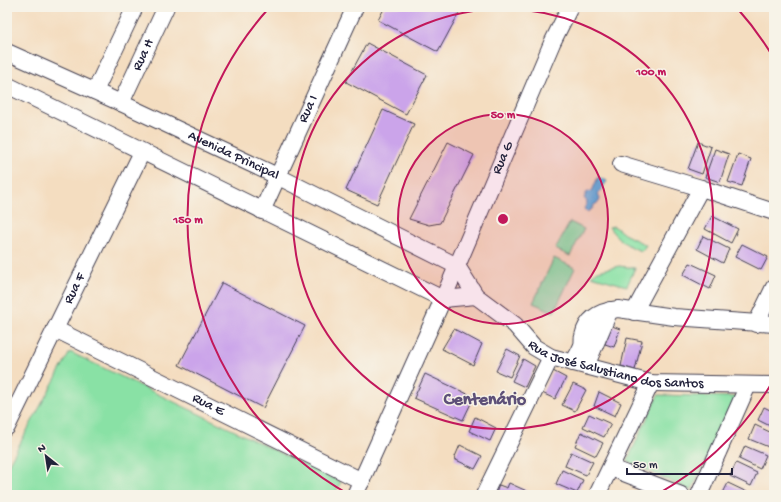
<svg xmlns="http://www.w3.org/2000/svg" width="781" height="502" viewBox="0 0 781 502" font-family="'Gochi Hand',sans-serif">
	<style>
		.green { fill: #89e1a5; stroke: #568270 }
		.water { fill: #62b2dd; stroke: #426a8c }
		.building { fill: #cba4ea }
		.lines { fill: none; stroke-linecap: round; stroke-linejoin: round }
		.minor-casing { stroke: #423e4f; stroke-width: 18 }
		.minor { stroke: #fff; stroke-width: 16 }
		.ring { fill: none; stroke: #c2185b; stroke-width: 2 }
		.labels { text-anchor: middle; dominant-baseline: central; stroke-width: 3; stroke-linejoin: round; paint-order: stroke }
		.street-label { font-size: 14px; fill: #22223b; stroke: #f7f3e8 }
		.district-label { font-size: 18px; font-weight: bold; fill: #5d5078; stroke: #f7f3e8 }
		.centre { fill: #c2185b; stroke: #f7f3e8; stroke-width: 2 }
		.ring-label { font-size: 12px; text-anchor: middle; font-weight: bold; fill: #c2185b; stroke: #f7f3e8; stroke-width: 3; stroke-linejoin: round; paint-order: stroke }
	</style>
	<rect width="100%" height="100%" fill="#f7f3e8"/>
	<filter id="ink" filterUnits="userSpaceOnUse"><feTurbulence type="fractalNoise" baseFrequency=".025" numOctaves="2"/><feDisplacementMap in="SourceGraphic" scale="8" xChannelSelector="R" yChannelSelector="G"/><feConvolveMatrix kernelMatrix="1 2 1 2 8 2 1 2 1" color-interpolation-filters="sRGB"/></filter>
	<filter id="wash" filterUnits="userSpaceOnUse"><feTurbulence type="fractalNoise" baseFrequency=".012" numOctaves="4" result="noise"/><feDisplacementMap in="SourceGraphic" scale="16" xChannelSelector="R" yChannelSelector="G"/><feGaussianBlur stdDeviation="0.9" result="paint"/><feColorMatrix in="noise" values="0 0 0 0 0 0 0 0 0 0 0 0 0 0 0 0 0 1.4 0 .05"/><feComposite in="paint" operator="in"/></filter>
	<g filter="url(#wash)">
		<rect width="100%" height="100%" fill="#f4ddc0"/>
		<g class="green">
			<path d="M570,222L584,229L570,256L555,249Z"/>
			<path d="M614,226L624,234L646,245L642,251C628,247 617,239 609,227Z"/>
			<path d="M554,258L575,268L554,312L533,303Z"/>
			<path d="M619,266L635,268L627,286L591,276L598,271Z"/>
			<path d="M70,352L341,482L334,495H7V467Z"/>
			<path d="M658,395L737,397L691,491L627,461Z"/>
		</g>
		<path class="water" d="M598,177L607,181L598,194L600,199L599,202L594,205L592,209L587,212L584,209L587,202L584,198L587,192L592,191Z"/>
		<g id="blocks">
			<g class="building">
				<path d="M385,7H448L459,13L438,52L378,20Z"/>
				<path d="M367,43L427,75L406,114L346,82Z"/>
				<path d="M383,110L414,124L377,204L346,190Z"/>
				<path d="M448,142L474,155L440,223L429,225L409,219Z"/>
				<path d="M698,142L711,147L702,174L688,169Z"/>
				<path d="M715,149L729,154L720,182L705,177Z"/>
				<path d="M738,154L751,159L742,186L728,182Z"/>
				<path d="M712,216L738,229L731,243L705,229Z"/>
				<path d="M703,236L729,249L723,263L697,249Z"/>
				<path d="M742,244L768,257L761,270L735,257Z"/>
				<path d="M690,263L716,275L710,289L683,275Z"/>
				<path d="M222,283L305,326L263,408L179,365Z"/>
				<path d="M612,326L620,329L614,347L605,344Z"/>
				<path d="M454,329L482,344L473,365L442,349Z"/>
				<path d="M627,338L642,341L635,370L621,366Z"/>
				<path d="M507,349L520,356L510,377L496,371Z"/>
				<path d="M523,359L535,366L525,387L512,381Z"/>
				<path d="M553,371L566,378L555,399L542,393Z"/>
				<path d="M425,374L474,397L463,420L414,398Z"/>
				<path d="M573,384L586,390L575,411L562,405Z"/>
				<path d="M599,392L621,403L615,416L594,406Z"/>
				<path d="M764,407L774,412V428L758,420Z"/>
				<path d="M589,414L611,424L604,437L583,427Z"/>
				<path d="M475,417L496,428L490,441L469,431Z"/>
				<path d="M755,425L774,434V441L771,448L749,439Z"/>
				<path d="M581,432L603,443L596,456L575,446Z"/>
				<path d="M460,445L482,456L475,469L454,459Z"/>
				<path d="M745,446L766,455L760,469L739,459Z"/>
				<path d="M571,452L593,462L586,475L565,466Z"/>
				<path d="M736,463L757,473L751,486L730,476Z"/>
				<path d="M562,470L583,480L577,493L556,484Z"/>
				<path d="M509,483L531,493L530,495H500L496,493L499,485L507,488Z"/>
				<path d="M728,483L749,493L748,495H722Z"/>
			</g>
		</g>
	</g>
	<g filter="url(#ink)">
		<use href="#blocks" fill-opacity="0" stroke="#423e4f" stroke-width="1"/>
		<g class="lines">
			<g class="minor-casing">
				<g id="minor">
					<path id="s1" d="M7,52L121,103L277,176L457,266"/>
					<path d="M7,85L443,299L476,296"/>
					<path d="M95,91L135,7"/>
					<path id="s2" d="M121,103L166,7"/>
					<path d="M621,164L701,188L774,212"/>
					<path id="s3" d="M262,211L355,7"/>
					<path id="s4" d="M457,266L476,296L515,325L534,347L551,357L651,383L774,385"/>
					<path d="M634,312L701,188"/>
					<path d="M756,324L774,287"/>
					<path id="s5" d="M55,329L362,481"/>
					<path d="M573,363C576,357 580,351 582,345C583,342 582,339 583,336C587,317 601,311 618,309L674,317L774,324"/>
					<path d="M586,366L610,310"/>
					<path id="s6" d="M7,427L142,152"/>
					<path d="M611,468L681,495"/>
					<path id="s7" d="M355,495L443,299L552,43L570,7"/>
					<path d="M484,495L551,357"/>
					<path d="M597,495L651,383"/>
					<path d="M699,495L748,385"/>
				</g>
			</g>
			<use href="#minor" class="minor"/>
		</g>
	</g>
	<circle cx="503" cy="219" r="105" fill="#c2185b" fill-opacity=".12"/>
	<g class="ring">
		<circle cx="503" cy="219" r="105"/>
		<circle cx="503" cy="219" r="210"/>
		<path d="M773 381A315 315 0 0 1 656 495M350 495A315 315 0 0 1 269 8M737 8A315 315 0 0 1 773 57"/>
	</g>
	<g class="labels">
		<g class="street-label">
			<text stroke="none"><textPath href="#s2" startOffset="53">Rua H</textPath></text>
			<text stroke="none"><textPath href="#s3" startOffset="112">Rua I</textPath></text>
			<text stroke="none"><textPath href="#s1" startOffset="249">Avenida Principal</textPath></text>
			<text stroke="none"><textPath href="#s7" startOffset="368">Rua G</textPath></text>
			<text stroke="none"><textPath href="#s6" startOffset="154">Rua F</textPath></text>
			<text stroke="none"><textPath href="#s4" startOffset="198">Rua José Salustiano dos Santos</textPath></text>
			<text stroke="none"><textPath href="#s5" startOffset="171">Rua E</textPath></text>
		</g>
		<g class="district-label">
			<text x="485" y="400">Centenário</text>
		</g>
	</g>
	<circle cx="503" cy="219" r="6" class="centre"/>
	<g class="ring-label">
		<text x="651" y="75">100 m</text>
		<text x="503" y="118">50 m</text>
		<text x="188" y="223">150 m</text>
	</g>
	<rect width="781" height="502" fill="none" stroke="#f7f3e8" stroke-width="24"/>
	<g transform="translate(46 456) rotate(330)" stroke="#f7f3e8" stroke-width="3" paint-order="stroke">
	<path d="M0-3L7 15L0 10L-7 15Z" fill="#22223b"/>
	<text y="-6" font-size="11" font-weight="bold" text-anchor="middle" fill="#22223b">N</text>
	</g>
	<path d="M627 468v6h105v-6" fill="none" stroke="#22223b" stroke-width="2"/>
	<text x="633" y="468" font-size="12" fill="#22223b" stroke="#f7f3e8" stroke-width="3" paint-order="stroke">50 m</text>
</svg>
